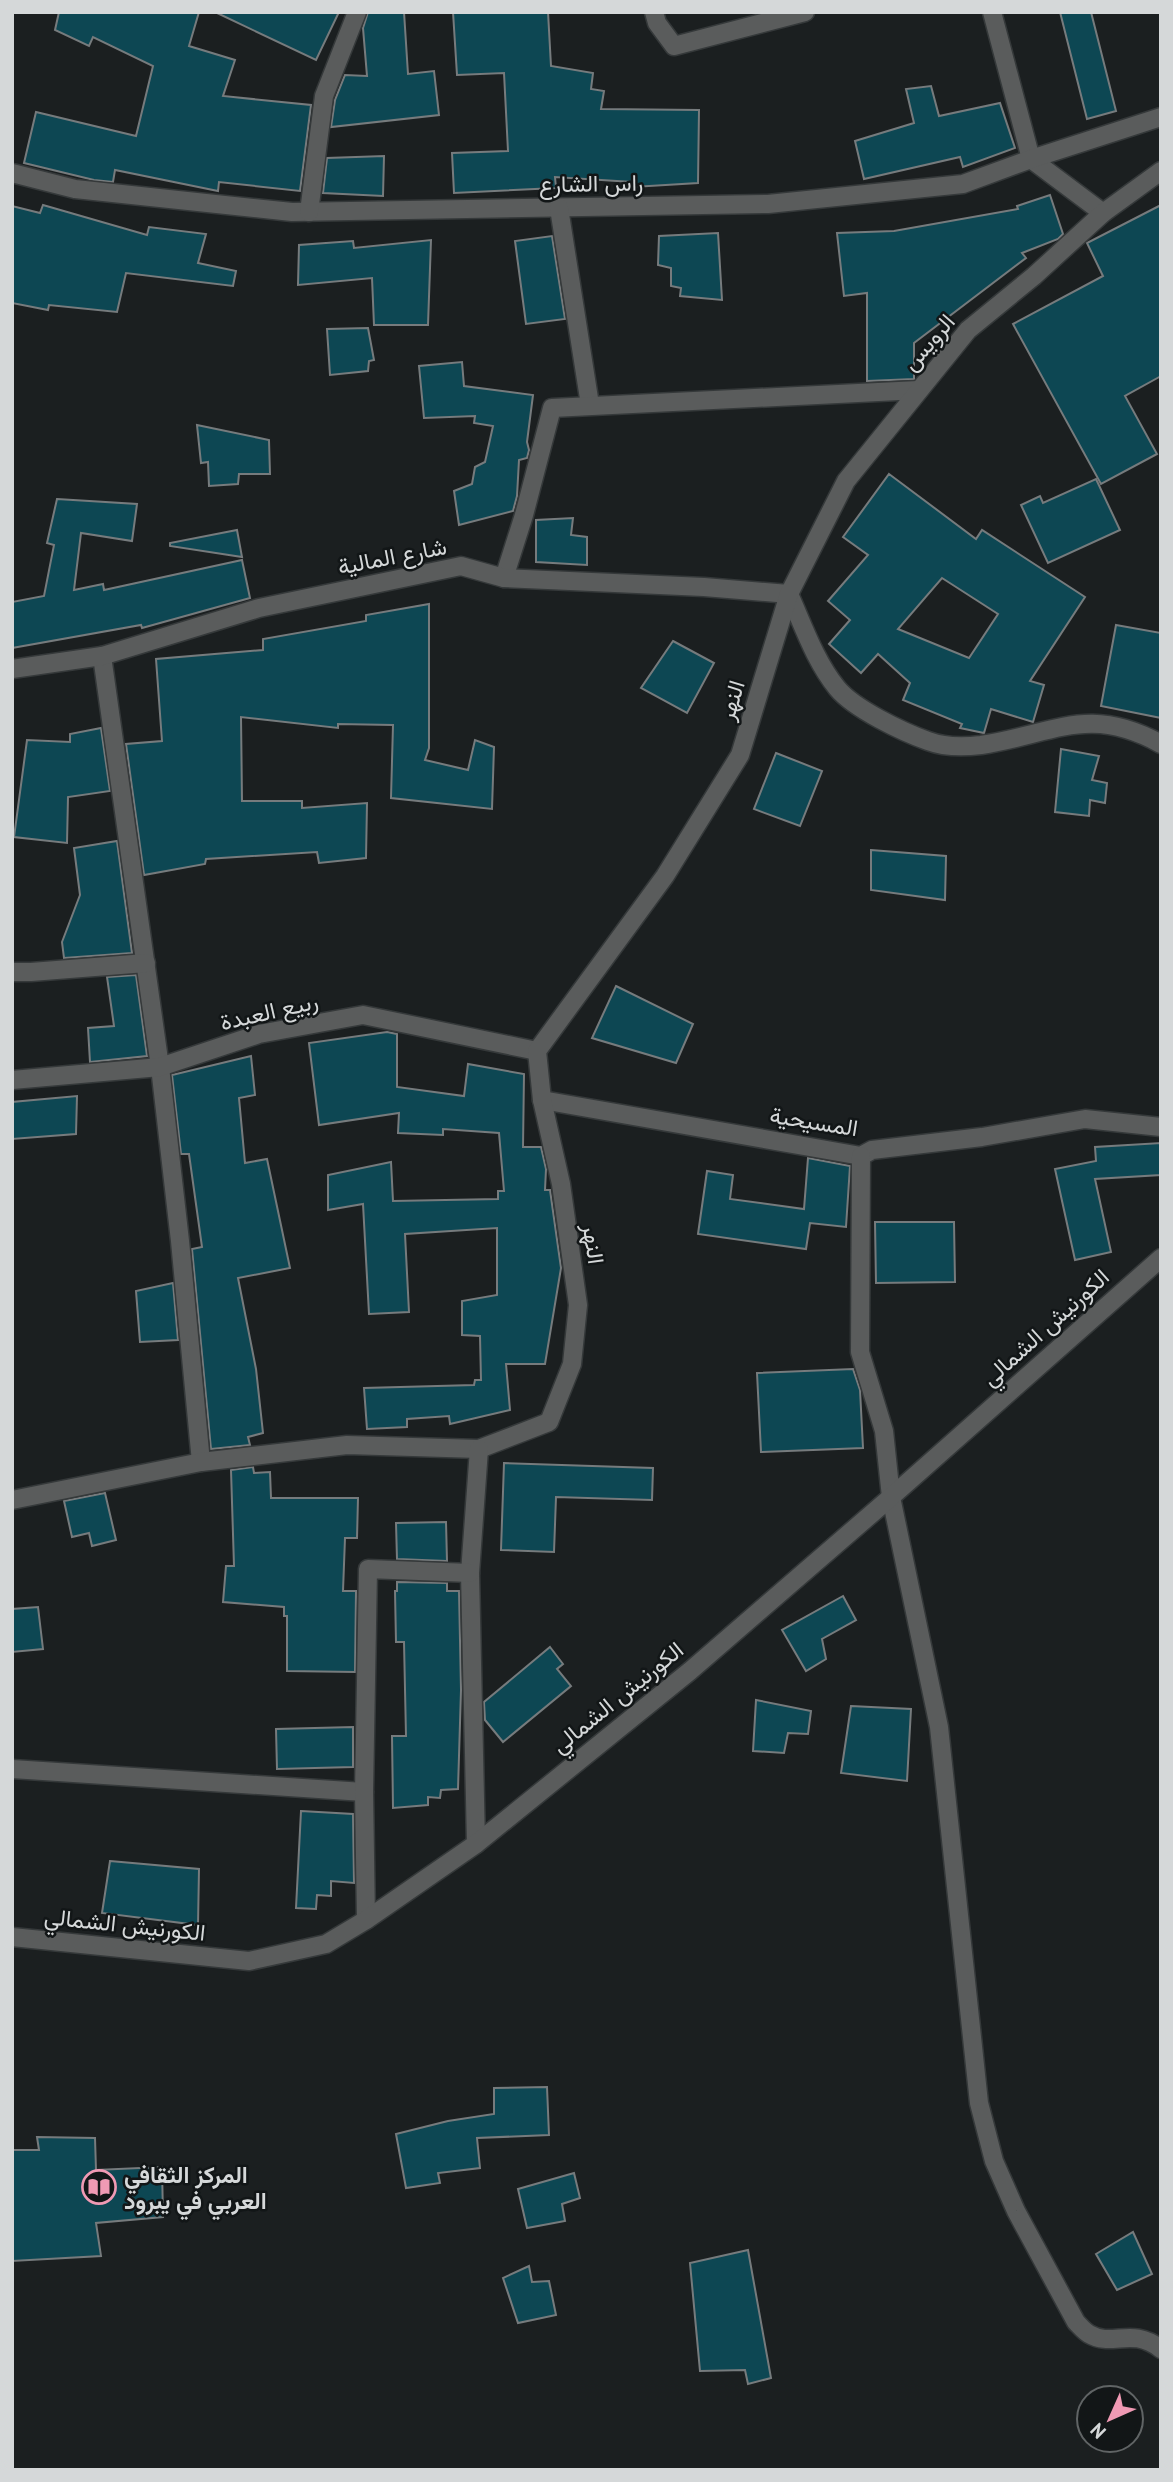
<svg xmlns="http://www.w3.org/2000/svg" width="1173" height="2482" viewBox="0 0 1173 2482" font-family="'PT Sans',Vazirmatn,sans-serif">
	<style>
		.building { fill: #0d4753; stroke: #767b7d; stroke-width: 2; fill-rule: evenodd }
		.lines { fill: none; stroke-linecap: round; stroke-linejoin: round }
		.minor-casing { stroke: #35393a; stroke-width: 21 }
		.minor { stroke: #5a5c5c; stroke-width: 18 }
		.labels { text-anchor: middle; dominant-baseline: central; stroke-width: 5; stroke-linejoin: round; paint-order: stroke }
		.street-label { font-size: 23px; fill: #d5d8d9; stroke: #121617 }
		.poi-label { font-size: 23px; font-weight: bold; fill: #d5d8d9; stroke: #121617; text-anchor: start }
	</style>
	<rect width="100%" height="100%" fill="#1b1f20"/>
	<g class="building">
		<path d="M59,12H199L189,46L235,60L223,96L311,105L300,191L219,182L218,191L115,170L113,182L94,180L24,163L36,112L136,136L153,66L93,37L89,46L55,30Z"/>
		<path d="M215,12H339L316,60Z"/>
		<path d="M368,12H404L408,74L434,71L439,115L331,127L335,100L345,75L367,76L363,28Z"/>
		<path d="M453,12H548L551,66L593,73L591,89L604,91L601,109L699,110L698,183L633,187L632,182L555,177L556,188L454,193L452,153L508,151L504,73L457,75Z"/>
		<path d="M1060,12H1091L1116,111L1087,119Z"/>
		<path d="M931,86L939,116L1000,103L1015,148L963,167L960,157L864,179L855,141L914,123L906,89Z"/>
		<path d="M384,156L383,196L323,193L327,158Z"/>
		<path d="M1050,195L1063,234L1058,239L1022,253L1026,258L914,343V379L867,381V293L844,296L837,233L894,231L1018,209L1017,206Z"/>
		<path d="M43,205L147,235L149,227L206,234L198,263L236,271L233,286L126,273L117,312L49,305L48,310L12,303V206L40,213Z"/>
		<path d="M1161,205V376L1125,396L1157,454L1101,484L1013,324L1103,276L1087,243Z"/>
		<path d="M718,233L722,300L680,296L681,288L671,286V268L658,265L659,236Z"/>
		<path d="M552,236L565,319L526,324L515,241Z"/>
		<path d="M431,240L428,325H374L372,278L298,285L299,245L353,241L354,248Z"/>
		<path d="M368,328L374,360L369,361L368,371L330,375L327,329Z"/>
		<path d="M462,362L464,386L533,395L527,442L529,450L527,458L519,460L517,496L513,511L459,525L454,491L472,484L475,467L485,462L493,426L474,423L475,416L424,418L419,366Z"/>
		<path d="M197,425L269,440L270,474H239L238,484L209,486L208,462L201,463Z"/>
		<path d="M889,474L976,539L982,530L1085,597L1030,681L1044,685L1033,722L991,709L984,733L960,728L962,724L903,700L910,683L878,654L861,673L829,644L850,620L828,601L868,555L843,537ZM942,578L998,614L969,658L898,629Z"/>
		<path d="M1096,479L1120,530L1048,563L1021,505L1040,496L1043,503Z"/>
		<path d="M57,499L137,504L132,541L81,533L74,590L103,584L104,590L242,560L250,598L142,628L141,625L12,648V602L44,596L54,545L47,543Z"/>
		<path d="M573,518L571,535L587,537V565L536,562V520Z"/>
		<path d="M237,530L242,557L170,546V543Z"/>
		<path d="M429,604V748L425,760L468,770L475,740L494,747L492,809L391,798L393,725L338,724V728L241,717L242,801H302V808L367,803L366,858L319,863L317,852L206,859L205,864L144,875L126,744L162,741L156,659L263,650V639L366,621V615Z"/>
		<path d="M1116,625L1161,633V718L1101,706Z"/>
		<path d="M673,641L714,663L687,713L641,688Z"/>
		<path d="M101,728L110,791L68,797L67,843L14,837L27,740L70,742V734Z"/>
		<path d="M1061,749L1099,756L1092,780L1107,783L1105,803L1090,800L1089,816L1055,812Z"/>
		<path d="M776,753L822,771L800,826L754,809Z"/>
		<path d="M117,841L132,953L64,958L62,942L80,895L74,848Z"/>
		<path d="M871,850L946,856L945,900L871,890Z"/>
		<path d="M136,975L147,1056L90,1062L88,1028L114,1026L107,977Z"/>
		<path d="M616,986L693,1024L676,1063L592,1038Z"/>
		<path d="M387,1032L397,1034V1087L464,1096L468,1064L524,1074L523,1147H541L546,1169L545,1190H550L561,1268L545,1364H506L510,1410L450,1424L449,1416L407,1419V1427L367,1429L364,1388L474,1385L475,1380H481L480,1336L462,1335V1301L497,1295V1228L405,1234L409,1312L369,1314L363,1204L328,1210V1175L391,1162L393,1201L498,1199V1191H504L499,1133L443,1129V1135L398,1133L399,1113L319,1125L309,1043Z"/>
		<path d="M251,1056L255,1095L239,1098L245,1163L267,1159L290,1268L238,1278L256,1369L263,1433L248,1437L250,1445L211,1449L192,1249L202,1247L189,1154H181L172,1075Z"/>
		<path d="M77,1096L76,1134L12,1139V1102Z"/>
		<path d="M1161,1143V1175L1095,1179L1111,1252L1075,1260L1055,1169L1096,1161L1095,1147Z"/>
		<path d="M808,1158L850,1166L846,1227L810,1223L806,1249L698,1234L707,1171L733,1175L730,1199L804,1209Z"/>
		<path d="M875,1222H954L955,1282L876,1283Z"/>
		<path d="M173,1283L178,1340L140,1342L136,1291Z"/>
		<path d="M853,1369L860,1390L863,1448L761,1452L757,1373Z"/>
		<path d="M504,1463L653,1468L652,1500L556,1497L554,1552L501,1550Z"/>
		<path d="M253,1467L254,1473L270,1472L271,1498H358L357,1538H345L343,1591H356L355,1672L287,1671V1616H284V1607L223,1602L226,1566H234L231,1470Z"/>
		<path d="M105,1493L116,1540L92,1546L89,1533L72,1537L64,1501Z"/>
		<path d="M446,1522L447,1561L397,1559L396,1523Z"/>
		<path d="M397,1582L447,1583V1591H459L461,1690L458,1789L441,1790L440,1798L428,1797V1805L393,1808L392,1736H406L404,1642H396L395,1591H397Z"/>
		<path d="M843,1596L856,1620L822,1639L826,1659L806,1671L782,1630Z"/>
		<path d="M38,1607L43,1649L12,1652V1609Z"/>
		<path d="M550,1647L563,1664L557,1669L571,1686L503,1742L485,1720L484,1702Z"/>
		<path d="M756,1700L811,1711L808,1734L788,1733L784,1753L753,1751Z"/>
		<path d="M851,1706L911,1709L907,1781L841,1773Z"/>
		<path d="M353,1727V1767L277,1769L276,1729Z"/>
		<path d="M301,1811L353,1814L354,1883L331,1881V1896L317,1895L316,1909L296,1908Z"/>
		<path d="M110,1861L199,1869L198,1925L102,1913Z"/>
		<path d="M547,2087L549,2135L477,2138L480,2168L438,2173L440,2183L406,2188L396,2134L448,2121L494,2114V2088Z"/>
		<path d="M37,2137L95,2138L96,2170L162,2167L163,2217L96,2223L101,2256L12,2261V2150H39Z"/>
		<path d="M574,2173L580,2198L562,2204L565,2221L527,2228L518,2189Z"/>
		<path d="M1133,2232L1152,2274L1117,2290L1096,2254Z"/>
		<path d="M748,2250L771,2378L748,2384L745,2370L700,2371L690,2263Z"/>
		<path d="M529,2266L532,2282L549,2281L556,2315L518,2323L503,2278Z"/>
	</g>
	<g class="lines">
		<g class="minor-casing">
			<g id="minor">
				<path d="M654,12L657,23L674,46L805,12"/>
				<path d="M992,12L1031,159L1103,213"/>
				<path d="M12,173L75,189L292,212L768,204L963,184L1031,159L1161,117"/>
				<path d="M559,208L590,405"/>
				<path d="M309,212L324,96L357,12"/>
				<path d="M504,578L524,515L552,408L919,390"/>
				<path d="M789,594C803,625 815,661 837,688C854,709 903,732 928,741C944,747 965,747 981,745C1054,734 1088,704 1161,744"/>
				<path d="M102,656L160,1067L180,1241L201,1462"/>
				<path d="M12,669L102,656L259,608L461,566L504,578L704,587L789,594"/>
				<path d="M12,972H31L146,963"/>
				<path d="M12,1080L160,1067L259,1034L363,1015L537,1051"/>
				<path d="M542,1100L861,1156L872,1150L982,1137L1085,1119L1161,1127"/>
				<path d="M861,1156L860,1352L884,1431L891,1497L939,1727L979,2103L994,2161L1016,2211L1076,2322C1080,2326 1084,2331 1089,2334C1113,2348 1131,2326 1161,2349"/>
				<path d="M12,1500L201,1462L347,1445L479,1449L549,1422L572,1364L578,1305L561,1184L542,1100L537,1051L665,876L740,755L789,594L846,481L968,330L1034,276L1103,213L1161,171"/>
				<path d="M12,1769L364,1792"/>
				<path d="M476,1844L470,1573L479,1449"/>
				<path d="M366,1920L364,1792L368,1569L470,1573"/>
				<path d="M12,1937L249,1961L326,1944L366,1920L476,1844L690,1671L891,1497L1161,1258"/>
			</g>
		</g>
		<use href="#minor" class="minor"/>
	</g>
	<defs>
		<g id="library-ring" transform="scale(1.75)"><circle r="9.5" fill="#121617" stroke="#f09ab4" stroke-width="1.5"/><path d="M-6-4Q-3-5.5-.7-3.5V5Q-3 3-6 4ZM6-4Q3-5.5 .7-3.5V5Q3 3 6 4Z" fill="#f09ab4"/></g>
	</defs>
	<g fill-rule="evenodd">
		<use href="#library-ring" x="99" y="2187"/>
	</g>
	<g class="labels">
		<g class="street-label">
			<text transform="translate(591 183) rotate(-1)">راس الشارع</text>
			<text transform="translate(928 342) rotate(-49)">الرويس</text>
			<text transform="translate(392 556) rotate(-11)">شارع المالية</text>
			<text transform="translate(731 700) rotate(-73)">النهر</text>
			<text transform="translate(269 1011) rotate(-13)">ربيع العبدة</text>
			<text transform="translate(814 1121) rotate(9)">المسيحية</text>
			<text transform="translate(594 1244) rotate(82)">النهر</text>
			<text transform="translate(1045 1327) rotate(-42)">الكورنيش الشمالي</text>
			<text transform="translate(617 1697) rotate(-39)">الكورنيش الشمالي</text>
			<text transform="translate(125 1924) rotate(6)">الكورنيش الشمالي</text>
		</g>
		<g class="poi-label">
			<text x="124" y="2174">المركز الثقافي<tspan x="124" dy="26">العربي في يبرود</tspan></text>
		</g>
	</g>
	<rect width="1173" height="2482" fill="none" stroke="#d5d8d9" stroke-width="28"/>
	<g transform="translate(1110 2419) rotate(225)"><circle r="33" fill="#121617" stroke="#606465" stroke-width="2"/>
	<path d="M0-5L12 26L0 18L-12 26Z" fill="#f09ab4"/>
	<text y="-10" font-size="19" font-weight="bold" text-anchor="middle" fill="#d5d8d9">N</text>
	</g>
</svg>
